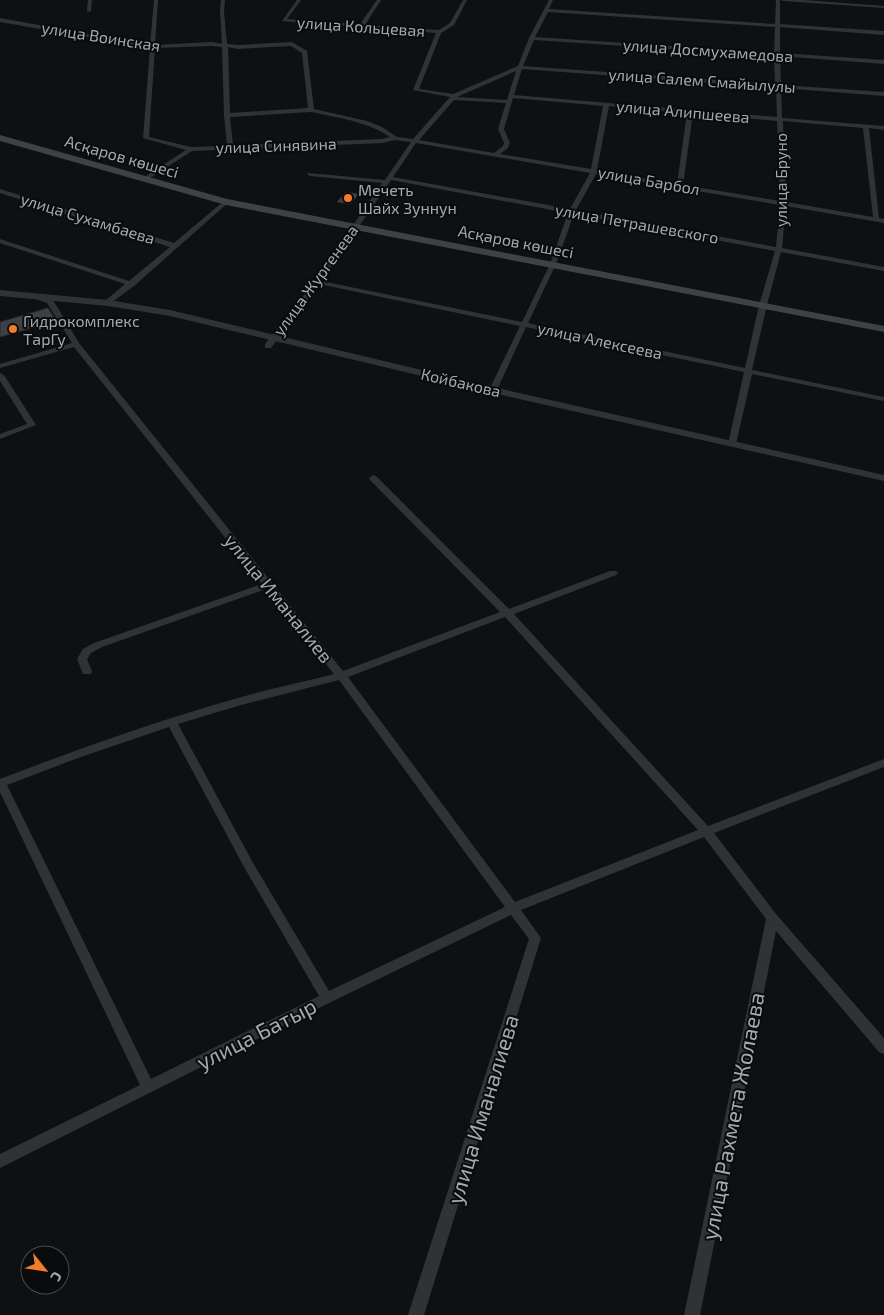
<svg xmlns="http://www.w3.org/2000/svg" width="884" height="1315" viewBox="0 0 884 1315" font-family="'Exo 2',sans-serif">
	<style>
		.building { fill: #3e4144; stroke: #292a2d }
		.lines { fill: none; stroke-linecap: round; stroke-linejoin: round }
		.minor { fill: #303236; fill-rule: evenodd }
		.tertiary { fill: #303236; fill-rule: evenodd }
		.secondary { fill: #3e4246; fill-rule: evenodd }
		.poi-dot { fill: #f07e28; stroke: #0a0b0c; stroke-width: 2 }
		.labels { text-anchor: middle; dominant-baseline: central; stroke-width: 4; stroke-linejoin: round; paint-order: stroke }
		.far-street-label { font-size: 16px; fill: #a0aab2; stroke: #0a0b0c }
		.far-poi-label { font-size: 16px; fill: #a0aab2; stroke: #0a0b0c; text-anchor: start }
		.street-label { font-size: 19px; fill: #a0aab2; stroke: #0a0b0c }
		.near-street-label { font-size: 22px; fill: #a0aab2; stroke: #0a0b0c }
	</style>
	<rect width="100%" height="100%" fill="#0f1011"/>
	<g class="building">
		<path d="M346,192L359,194L350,204L337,202Z"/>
		<path d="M48,308L56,321L0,337V322Z"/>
	</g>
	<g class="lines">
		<g class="minor">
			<path d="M88,0H92L91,11L89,12L87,11Z"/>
			<path d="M154,0H158L155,45L212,42L222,44L220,12L221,0H225L224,12L227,44L238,45L292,42L307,51L314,109L367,121L382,127L397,137L413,139L450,97L413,90L436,33L282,21L297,0H301L287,19L360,24L377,0H381L365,25L439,30L450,23L463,0H467L454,25L441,33L419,89L453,94L518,66L529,38L549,0H553L549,9L775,24L776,0H780V24L884,31V35L780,27V53L884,60V64L780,56L781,85L884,92V96L781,88L782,118L884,126V130L869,128L879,218L884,219V223L786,206L782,248L884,267V271L781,252L767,305L752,370L884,397V401L752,374L736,444L732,446L728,444L744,372L526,327L497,390L493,392L489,390L520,326L319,284L271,348H265V344L315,281L382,183L310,176L307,174L308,173L385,180L411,142L395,140L382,143L192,151L147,180H143V178L186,150L143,138L150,48L0,22V18L150,45ZM548,12L775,27L774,53L535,37ZM534,40L774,56L775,84L523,66ZM212,46L222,47L224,115L227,146L191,147L149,137L155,48ZM291,46L302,53L308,108L230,113L228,47L238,49ZM522,69L776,88L777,117L514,95ZM516,71L507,100L457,97ZM513,98L603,106L591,169L500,154L508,148L510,143L504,129ZM454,100L506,103L498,129L504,143L503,146L494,153L419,140ZM609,106L687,113L677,184L597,170ZM311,112C339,118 366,121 390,137L382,139L233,145L230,117ZM693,113L777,121L780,201L683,185ZM783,121L863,128L873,217L786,202ZM416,143L590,173L570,209L393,177ZM596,174L780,205L776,247L576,210ZM391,180L568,213L550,264L522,322L321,281ZM574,214L775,251L759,305L745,368L528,323L556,264Z"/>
			<path d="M781,0H804L884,6V8L783,1Z"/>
			<path d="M0,189L174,243L224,201L229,202L134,286L108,305L104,303L105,301L125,284L0,243V239L129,281L170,247L0,193Z"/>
			<path d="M33,294H39L53,300L79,343L343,671L500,612L370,480L369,478L373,475L376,476L509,609L610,571H616L618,573L616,575L514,614L708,826L884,759V767L714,833L776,914L884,1038V1054L879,1052L776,931L700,1315H684L766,919L704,837L521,910L541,938L424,1315H408L529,939L511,915L331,1002L0,1168V1154L140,1085L0,792V779C78,749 157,721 238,698C269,689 302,682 334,674L266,589L102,647L91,653L87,659L92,671L91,674H83L77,659L83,649L94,643L262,584L74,347L0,368V364L72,343L47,303L33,298ZM505,617L698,830L515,902L348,677ZM339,680L505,907L329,991L252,861L178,724L241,705ZM169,727L244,867L319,996L151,1079L7,785L78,758Z"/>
			<path d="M0,373L4,375L36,425L0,439V434L27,424L0,381Z"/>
		</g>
		<path class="tertiary" d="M0,290L108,300L170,310L493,387L884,475V481L493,393L170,316L108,306L0,296Z"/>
		<path class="secondary" d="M0,135L227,199L884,326V332L226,205L0,141Z"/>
	</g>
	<g class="poi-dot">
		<circle cx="348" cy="198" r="5"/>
		<circle cx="13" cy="329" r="5"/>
	</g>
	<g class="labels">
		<g class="far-street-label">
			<text transform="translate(361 26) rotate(4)">улица Кольцевая</text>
			<text transform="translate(101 36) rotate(9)">улица Воинская</text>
			<text transform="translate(708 50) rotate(4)">улица Досмухамедова</text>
			<text transform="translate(702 80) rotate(4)">улица Салем Смайылулы</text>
			<text transform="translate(683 111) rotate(5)">улица Алипшеева</text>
			<text transform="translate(276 145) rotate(-2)">улица Синявина</text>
			<text transform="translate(122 156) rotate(16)">Асқаров көшесі</text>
			<text transform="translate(649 180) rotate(10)">улица Барбол</text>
			<text transform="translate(780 180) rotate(-90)">улица Бруно</text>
			<text transform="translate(88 218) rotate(17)">улица Сухамбаева</text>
			<text transform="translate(637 223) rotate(10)">улица Петрашевского</text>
			<text transform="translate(516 241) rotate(11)">Асқаров көшесі</text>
			<text transform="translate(315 280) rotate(-54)">улица Жургенева</text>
			<text transform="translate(600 340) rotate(12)">улица Алексеева</text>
			<text transform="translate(461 382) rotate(13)">Койбакова</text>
		</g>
		<g class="far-poi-label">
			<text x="358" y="189">Мечеть<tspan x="358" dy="18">Шайх Зуннун</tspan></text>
			<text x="23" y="320">Гидрокомплекс<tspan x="23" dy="18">ТарГу</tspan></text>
		</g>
		<g class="street-label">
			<text transform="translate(279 598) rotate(51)">улица Иманалиев</text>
		</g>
		<g class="near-street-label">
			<text transform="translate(256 1033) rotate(-27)">улица Батыр</text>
			<text transform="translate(482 1109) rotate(-73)">улица Иманалиева</text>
			<text transform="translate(732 1116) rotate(-79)">улица Рахмета Жолаева</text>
		</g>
	</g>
	<g transform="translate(45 1270) rotate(120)"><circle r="24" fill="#0a0b0c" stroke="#464b4e"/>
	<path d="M0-4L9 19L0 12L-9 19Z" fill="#f07e28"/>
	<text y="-8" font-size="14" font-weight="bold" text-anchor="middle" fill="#a0aab2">С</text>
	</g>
</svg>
